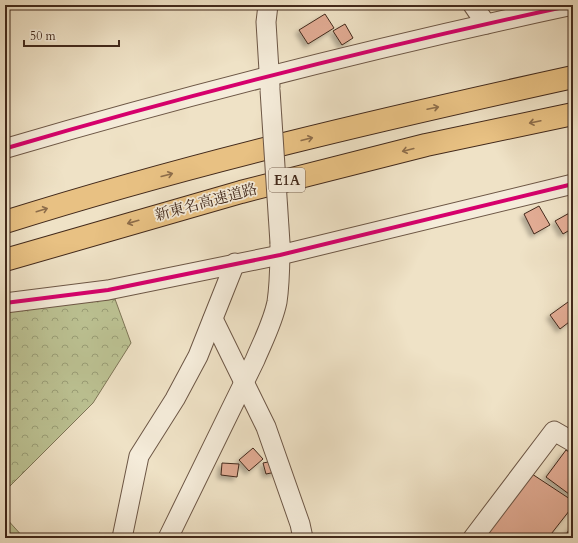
<svg xmlns="http://www.w3.org/2000/svg" width="578" height="543" viewBox="0 0 578 543" font-family="Cardo,'Noto Serif JP',serif">
	<style>
		.forest { fill: url(#forest-crowns); stroke: #7f7657 }
		.building { fill: #e1ab93; stroke: #42291b; filter: url(#shadow) }
		.lines { fill: none; stroke-linecap: round; stroke-linejoin: round }
		.minor-casing { stroke: #6d5746; stroke-width: 21 }
		.highway-casing { stroke: #42291b; stroke-width: 24 }
		.minor { stroke: #f5ecda; stroke-width: 19 }
		.highway { stroke: #e8c183; stroke-width: 22 }
		.minor-bridge-casing { stroke: #6d5746; stroke-width: 21; stroke-linecap: butt }
		.minor-bridge { stroke: #f5ecda; stroke-width: 19 }
		.cycleway-casing { stroke: #f5ecda; stroke-width: 6 }
		.cycleway { stroke: #d6006c; stroke-width: 4 }
		.oneway { stroke: #8d6d4a }
		.labels { text-anchor: middle; dominant-baseline: central; stroke-width: 3.5; stroke-linejoin: round; paint-order: stroke }
		.shield { fill: #f5ecda; stroke: #786454; stroke-width: 1 }
		.shield-label { font-size: 14px; font-weight: bold; fill: #42291b }
		.street-label { font-size: 15px; fill: #42291b; stroke: #f5ecda }
	</style>
	<defs>
		<pattern id="forest-crowns" width="20" height="18" patternUnits="userSpaceOnUse"><rect width="20" height="18" fill="#bcc293"/><path d="M2 6a3 3 0 1 1 6 0M12 15a3 3 0 1 1 6 0" fill="none" stroke="#9a9e77"/></pattern>
		<filter id="shadow"><feDropShadow dx="-3.5" dy="3.5" stdDeviation="2" flood-color="#0004"/></filter>
	</defs>
	<rect width="100%" height="100%" fill="#efe2c6"/>
	<filter id="stains"><feTurbulence type="fractalNoise" baseFrequency=".005" numOctaves="4"/><feColorMatrix values="0 0 0 0 .2 0 0 0 0 .09 0 0 0 0 .02 0 0 0 .5 -.17"/></filter>
	<radialGradient id="worn" r=".72"><stop offset=".6" stop-color="#630" stop-opacity="0"/><stop offset="1" stop-color="#630" stop-opacity=".3"/></radialGradient>
	<g class="forest">
		<path d="M115,299L131,343L93,403L5,491V309Z"/>
		<path d="M5,517L24,538H5Z"/>
	</g>
	<g class="building">
		<path d="M325,14L334,28L308,44L299,30Z"/>
		<path d="M345,24L353,38L342,45L333,31Z"/>
		<path d="M539,206L550,225L534,234L524,214Z"/>
		<path d="M573,211V228L563,234L555,221Z"/>
		<path d="M568,302L573,309V319L560,329L550,315Z"/>
		<path d="M253,448L263,459L249,471L239,460Z"/>
		<path d="M566,450L573,455V497L546,477Z"/>
		<path d="M273,461L276,472L266,474L263,463Z"/>
		<path d="M222,463L239,464L237,477L221,475Z"/>
		<path d="M529,472L573,501V506L548,538H491L483,532Z"/>
		<path d="M573,525V538H563Z"/>
	</g>
	<g class="lines">
		<g class="minor-casing">
			<g id="minor">
				<path d="M268,5L266,22L270,87"/>
				<path d="M473,5L486,24"/>
				<path d="M7,148C194,93 382,46 573,5"/>
				<path d="M5,303L108,290L280,255L573,184"/>
				<path d="M213,319L266,427L300,524L303,538"/>
				<path d="M122,538L139,456L175,399L198,356L235,263"/>
				<path d="M168,538L255,360C263,341 273,322 277,302C280,282 280,263 280,243"/>
				<path d="M473,538L554,431L573,442"/>
			</g>
		</g>
		<g class="highway-casing">
			<g id="highway">
				<path d="M5,222C192,163 382,119 573,77"/>
				<path d="M5,260L241,192L426,145L573,114"/>
			</g>
		</g>
		<use href="#minor" class="minor"/>
		<use href="#highway" class="highway"/>
		<g class="minor-bridge-casing">
			<path id="minor-bridge" d="M270,90L280,243"/>
		</g>
		<use href="#minor-bridge" class="minor-bridge"/>
		<g class="cycleway-casing">
			<g id="cycleway">
				<path d="M7,148C194,93 382,46 573,5"/>
				<path d="M5,303L108,290L280,255L573,184"/>
			</g>
		</g>
		<use href="#cycleway" class="cycleway"/>
	</g>
	<defs><path id="oneway-shaft" d="M-6 0H5M1.5-3L5.5 0L1.5 3" fill="none" stroke-width="1.6" stroke-linecap="round" stroke-linejoin="round"/></defs>
	<g class="oneway">
		<use href="#oneway-shaft" transform="translate(433 108) rotate(-12)"/>
		<use href="#oneway-shaft" transform="translate(535 122) rotate(168)"/>
		<use href="#oneway-shaft" transform="translate(307 139) rotate(-14)"/>
		<use href="#oneway-shaft" transform="translate(408 150) rotate(166)"/>
		<use href="#oneway-shaft" transform="translate(167 175) rotate(-15)"/>
		<use href="#oneway-shaft" transform="translate(42 210) rotate(-17)"/>
		<use href="#oneway-shaft" transform="translate(133 222) rotate(164)"/>
	</g>
	<g class="labels">
		<rect class="shield" x="269" y="168" width="36" height="24" rx="3"/>
		<g class="shield-label">
			<text x="287" y="180">E1A</text>
		</g>
		<g class="street-label">
			<text transform="translate(206 202) rotate(-15)">新東名高速道路</text>
		</g>
	</g>
	<rect width="578" height="543" fill="none" stroke="#efe2c6" stroke-width="20"/>
	<rect x="6" y="6" width="566" height="531" fill="none" stroke="#42291b" stroke-width="2"/>
	<rect x="10" y="10" width="558" height="523" fill="none" stroke="#42291b"/>
	<path d="M24 40v6h95v-6" fill="none" stroke="#42291b" stroke-width="2"/>
	<text x="30" y="40" font-size="12" fill="#42291b" stroke="#f5ecda" stroke-width="3" paint-order="stroke">50 m</text>
	<rect width="100%" height="100%" filter="url(#stains)"/>
	<rect width="100%" height="100%" fill="url(#worn)"/>
</svg>
